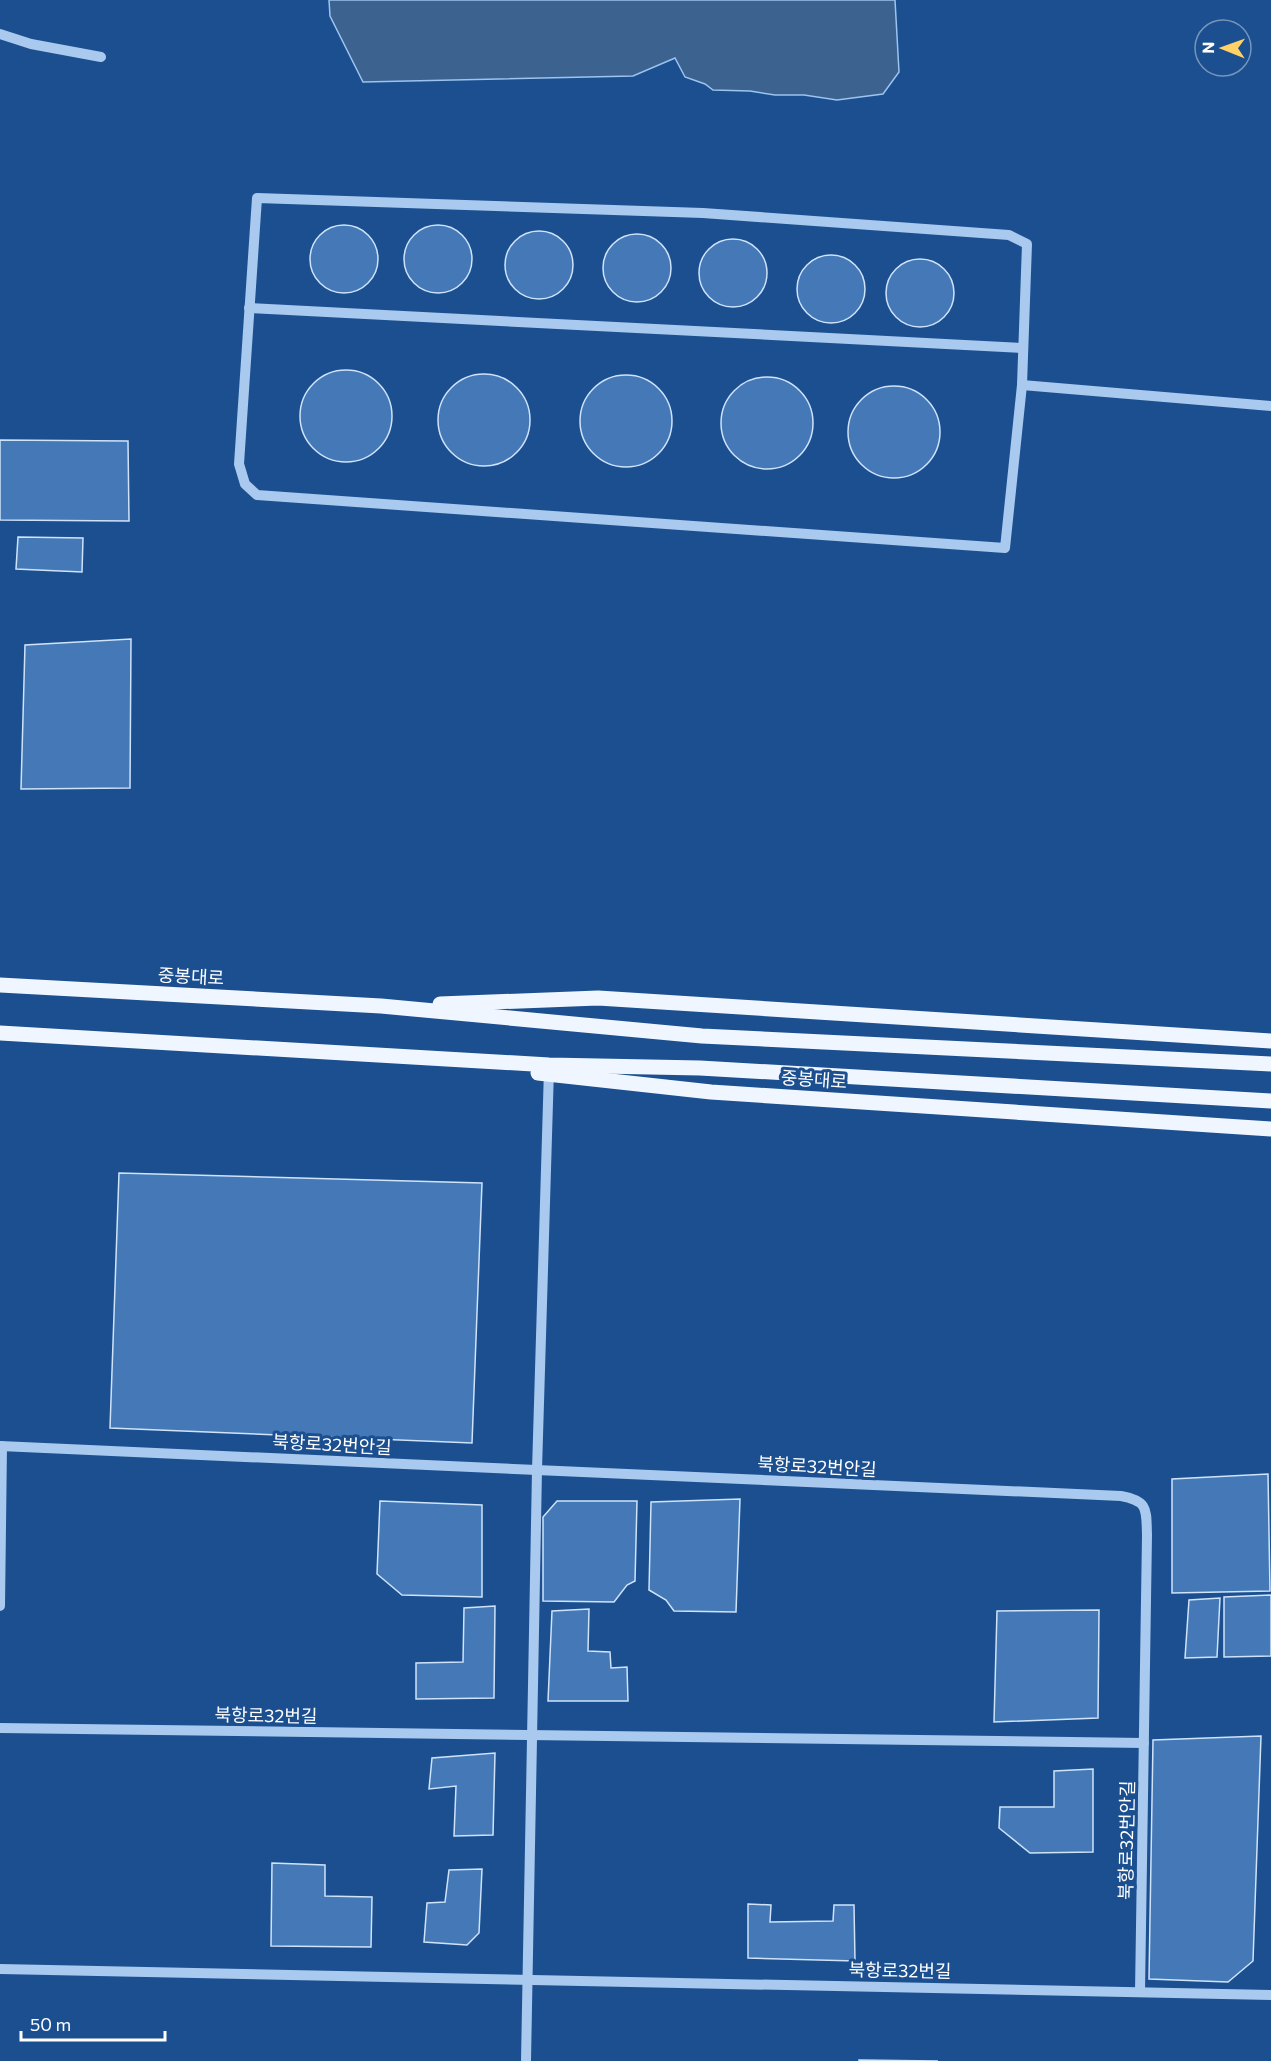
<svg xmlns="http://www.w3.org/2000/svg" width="1271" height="2061" viewBox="0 0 1271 2061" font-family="Commissioner,'Noto Sans KR',sans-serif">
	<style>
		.water { fill: #3c6290; stroke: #9cc4f0; stroke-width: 1.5 }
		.building { fill: #4478b7; stroke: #cfe3fa; stroke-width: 1.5 }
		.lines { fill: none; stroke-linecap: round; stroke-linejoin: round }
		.minor { stroke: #a9c9ee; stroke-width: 10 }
		.major { stroke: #f0f6ff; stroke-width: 15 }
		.labels { text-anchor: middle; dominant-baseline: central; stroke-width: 6; stroke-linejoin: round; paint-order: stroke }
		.street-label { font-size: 18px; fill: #fff; stroke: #1b4f8f }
	</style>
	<rect width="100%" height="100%" fill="#1b4f8f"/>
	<path class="water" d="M329,0H895L899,72L883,94L837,100L804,95H775L750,91L713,90L705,84L685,77L675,58L633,76L363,82L330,16Z"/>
	<g class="building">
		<circle cx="438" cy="259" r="34"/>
		<circle cx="344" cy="259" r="34"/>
		<circle cx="539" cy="265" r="34"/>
		<circle cx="637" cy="268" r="34"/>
		<circle cx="733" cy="273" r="34"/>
		<circle cx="831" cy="289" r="34"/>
		<circle cx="920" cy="293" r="34"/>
		<circle cx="346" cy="416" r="46"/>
		<circle cx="484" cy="420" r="46"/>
		<circle cx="626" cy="421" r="46"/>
		<circle cx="767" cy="423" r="46"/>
		<circle cx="894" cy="432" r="46"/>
		<path d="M0,440L128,441L129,521L0,520Z"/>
		<path d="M18,537L83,538L82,572L16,569Z"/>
		<path d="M131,639L130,788L21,789L25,645Z"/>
		<path d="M119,1173L482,1183L472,1443L110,1428Z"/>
		<path d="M1268,1474L1270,1591L1172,1593V1479Z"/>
		<path d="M740,1499L736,1612L674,1611L666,1600L649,1590L651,1502Z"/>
		<path d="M380,1501L482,1505V1597L402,1595L377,1574Z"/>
		<path d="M557,1501H637L635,1581L627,1585L614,1602L543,1601V1517Z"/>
		<path d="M1271,1595V1656L1224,1657V1597Z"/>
		<path d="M1220,1598L1217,1657L1185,1658L1189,1600Z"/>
		<path d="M495,1606L494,1698L416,1699V1663L463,1662L464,1608Z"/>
		<path d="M589,1609L588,1651L610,1652L611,1668L627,1667L628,1701H548L552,1611Z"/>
		<path d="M1099,1610L1098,1718L994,1722L997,1611Z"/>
		<path d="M1261,1736L1253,1961L1228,1982L1149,1979L1153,1740Z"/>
		<path d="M495,1753L493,1835L454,1836L456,1786L429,1789L432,1758Z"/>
		<path d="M1093,1769V1852L1030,1853L999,1828L1000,1807H1054V1771Z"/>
		<path d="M272,1863L325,1865V1896L372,1897L371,1947L271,1946Z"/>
		<path d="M482,1869L479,1933L467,1945L424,1942L427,1903L445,1902L449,1870Z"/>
		<path d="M748,1904L771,1905L770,1922L833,1921L834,1905H854L855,1961L748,1958Z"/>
		<path d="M859,2060L938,2061H859Z"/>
	</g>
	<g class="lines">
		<g class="minor">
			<path d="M0,34L31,44L101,57"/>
			<path d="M257,198L703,213L1009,235L1027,244L1022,385L1005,548L257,495L245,484L239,464Z"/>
			<path d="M249,308L1023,348"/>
			<path d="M1022,385L1271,406"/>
			<path d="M0,1446L1121,1496C1149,1501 1146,1510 1147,1535L1140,1992"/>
			<path d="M0,1606L2,1446"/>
			<path d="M0,1728L1144,1743"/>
			<path d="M0,1969L1271,1995"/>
			<path d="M526,2061L537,1470L549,1069"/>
		</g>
		<g class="major">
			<path d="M0,985L381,1006L702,1036L1271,1064"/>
			<path d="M440,1004L598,998L1271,1041"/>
			<path d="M0,1033L549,1065L700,1068L1271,1101"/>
			<path d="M538,1073L711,1092L1271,1129"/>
		</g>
	</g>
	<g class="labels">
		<g class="street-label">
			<text transform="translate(191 976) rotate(3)">중봉대로</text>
			<text transform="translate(814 1079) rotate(4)">중봉대로</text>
			<text transform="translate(332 1444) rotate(3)">북항로32번안길</text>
			<text transform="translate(817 1466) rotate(3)">북항로32번안길</text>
			<text transform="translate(266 1715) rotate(1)">북항로32번길</text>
			<text transform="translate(1126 1840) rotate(-89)">북항로32번안길</text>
			<text transform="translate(900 1970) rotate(1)">북항로32번길</text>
		</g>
	</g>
	<g transform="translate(1223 48) rotate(271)"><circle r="28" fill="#1b4f8f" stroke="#7695bc" stroke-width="1.5"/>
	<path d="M0-4.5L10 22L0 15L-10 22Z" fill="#ffd166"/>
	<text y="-9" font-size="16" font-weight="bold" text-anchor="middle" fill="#ffffff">N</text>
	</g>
	<path d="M21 2031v9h144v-9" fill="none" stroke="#ffffff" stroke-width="3"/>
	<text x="30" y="2031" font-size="18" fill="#ffffff" stroke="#1b4f8f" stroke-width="4.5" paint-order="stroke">50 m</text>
</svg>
